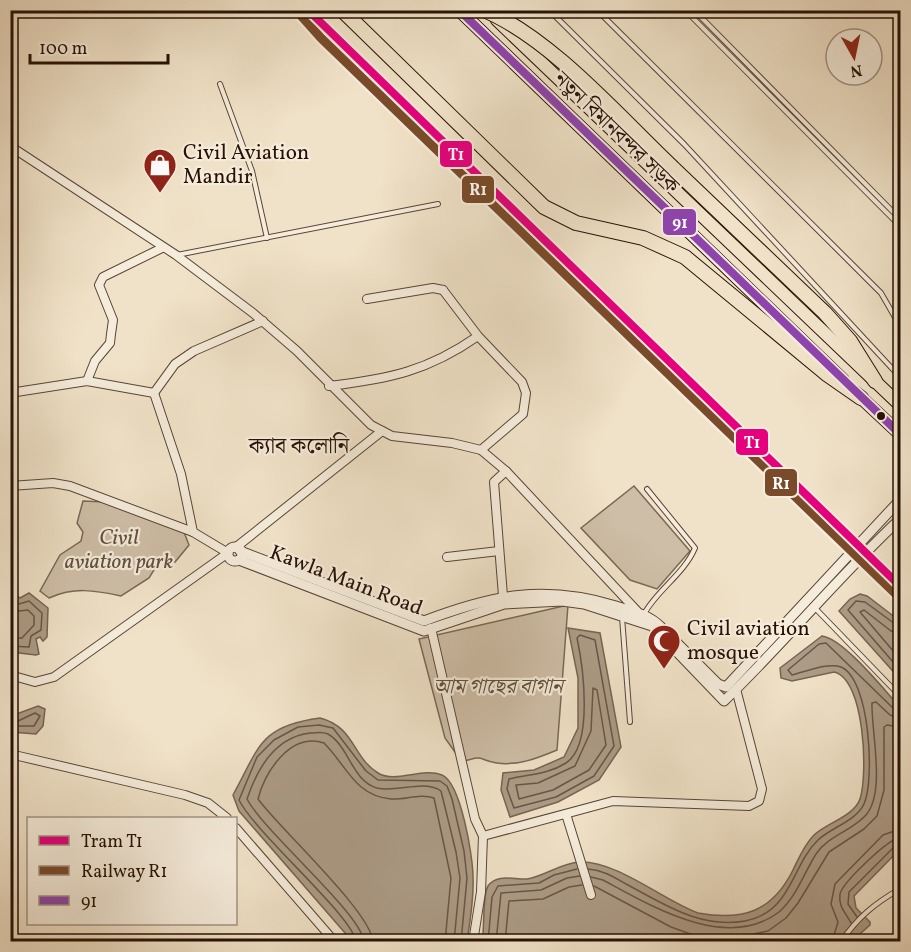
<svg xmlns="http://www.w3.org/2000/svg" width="911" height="952" viewBox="0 0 911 952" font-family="Vollkorn,'Noto Serif Bengali',serif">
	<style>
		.green { fill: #cebea7; stroke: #7a6856; stroke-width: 1.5 }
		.water { fill: #ac9b86; stroke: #776452; stroke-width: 1.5 }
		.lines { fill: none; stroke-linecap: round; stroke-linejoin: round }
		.shore { stroke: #6a5646; stroke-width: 1.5 }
		.service-casing { stroke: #594536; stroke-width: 6 }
		.minor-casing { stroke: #594536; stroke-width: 10 }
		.tertiary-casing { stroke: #594536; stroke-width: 11 }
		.trunk-casing { stroke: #271105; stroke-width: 14 }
		.motorway-casing { stroke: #271105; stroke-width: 16 }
		.path { stroke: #271105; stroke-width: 1.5; stroke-dasharray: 1.5 3; stroke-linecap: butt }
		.service { stroke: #f5ecdb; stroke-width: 4 }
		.minor { stroke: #f5ecdb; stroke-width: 8 }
		.tertiary { stroke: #f5ecdb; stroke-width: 9 }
		.trunk { stroke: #f0e2c8; stroke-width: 12 }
		.motorway { stroke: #f0e2c8; stroke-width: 14 }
		.motorway-bridge-casing { stroke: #271105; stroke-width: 16; stroke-linecap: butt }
		.motorway-bridge { stroke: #f0e2c8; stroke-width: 14 }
		.bus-1-casing { stroke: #f5ecdb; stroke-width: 12 }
		.bus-1 { stroke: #8e44ad; stroke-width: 8 }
		.rail-1-casing { stroke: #f5ecdb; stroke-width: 14 }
		.rail-1 { stroke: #7a4b2a; stroke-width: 9 }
		.tram-1-casing { stroke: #f5ecdb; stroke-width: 12 }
		.tram-1 { stroke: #e5007d; stroke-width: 8 }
		.bus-dot { fill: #271105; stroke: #f5ecdb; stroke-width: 2 }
		.labels { text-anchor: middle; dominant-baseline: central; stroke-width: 4.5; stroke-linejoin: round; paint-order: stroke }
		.street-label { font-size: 21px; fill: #271105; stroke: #f5ecdb }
		.poi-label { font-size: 21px; fill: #271105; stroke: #f5ecdb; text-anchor: start }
		.park-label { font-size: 21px; font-style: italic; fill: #614e3e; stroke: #f5ecdb }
		.neighbourhood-label { font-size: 22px; fill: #271105; stroke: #f5ecdb }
		.line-badge { stroke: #f5ecdb; stroke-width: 2 }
		.badge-label { font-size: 16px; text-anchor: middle; font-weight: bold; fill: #fff }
	</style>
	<rect width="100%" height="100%" fill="#f0e2c8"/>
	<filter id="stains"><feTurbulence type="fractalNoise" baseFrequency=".00333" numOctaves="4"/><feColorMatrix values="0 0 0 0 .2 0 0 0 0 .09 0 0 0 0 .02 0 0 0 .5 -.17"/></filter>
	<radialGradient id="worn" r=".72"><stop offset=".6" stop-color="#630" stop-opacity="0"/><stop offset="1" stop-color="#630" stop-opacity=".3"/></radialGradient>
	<g class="green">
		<path d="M634,486L690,551L657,589L630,580L581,528Z"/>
		<path d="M83,501L106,502L184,532L189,545L175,562L162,557L149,578L121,596C94,590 74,587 49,598L40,591L60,555L81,541L83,532L77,523Z"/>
		<path d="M568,605L557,750C538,758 518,766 497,763C477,760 486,754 462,762L445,738L419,639Z"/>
	</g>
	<g class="water">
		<path d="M11,591L20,598L29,593L48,608L47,637L43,641L40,637L36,639L39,654L36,655L11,652Z"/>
		<path d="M860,594L867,596L900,621V679L839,611L850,599Z"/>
		<path d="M568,628L600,633L621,747L599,780L558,802L510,817L501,790L503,773L534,770L564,757L578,728V678Z"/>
		<path d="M822,636C844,639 884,690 900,707V849L854,896L856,908L870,922V925L852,941L482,942C485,928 482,896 488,886C497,873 515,880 527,879C546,876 560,863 580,862C617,861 663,900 698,913C743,921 772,912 793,870C799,858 804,845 814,835C827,823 854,816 860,799C868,775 865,679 834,672L792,681L781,678L780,668Z"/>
		<path d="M38,706L45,709L43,726L36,734L11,732V716Z"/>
		<path d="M320,718C355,727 352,757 378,773C396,784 422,767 442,775C461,783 473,857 473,877C474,899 470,921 467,941H352L239,811L233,795C259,748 259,726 320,718Z"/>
	</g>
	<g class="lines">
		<g class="shore">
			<path d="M10,598L19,604L29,601L42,613L41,630L31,636L29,647L10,646"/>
			<path d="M10,608L19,611L28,610L34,616V625L22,638H10"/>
			<path d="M900,625L895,624L865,602L856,601L848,610L900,670"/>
			<path d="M900,633L891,631L864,610L860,612L900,659"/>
			<path d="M580,635L595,640L614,746L594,776L556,797L514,808L507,789L509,779C529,774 547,775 566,763C594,745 583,666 577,638Z"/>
			<path d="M593,688L597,690L606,745L589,770L553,790L519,799L516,785L538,783L575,766L591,731Z"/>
			<path d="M35,713L40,716L34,726H17L18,721Z"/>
			<path d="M588,869C603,870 614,877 626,884C664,904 700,929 745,921C792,912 791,866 818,840C832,827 856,821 864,804C875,780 870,679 841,667C828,662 805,672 792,675L788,670L819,644L826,643L894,709L900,711"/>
			<path d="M591,877L603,880C651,906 727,952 779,912C797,896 804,873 816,854C829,835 852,831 866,815C886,792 871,731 872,703L876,702L890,715L900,718"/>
			<path d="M594,886L671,927L693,935L731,939L768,931L786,918L798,903L829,852L864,829L877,816L884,790V727L887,725L900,727"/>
			<path d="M857,917L848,904L849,892L894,847L900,845"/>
			<path d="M851,923C846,913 838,907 840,894C843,882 889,838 900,838"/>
			<path d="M356,942C354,917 256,834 239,800L257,757L274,740L298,727L319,725L333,728L366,771L378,780L440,781L447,786L452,799L464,851L467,878L461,942"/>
			<path d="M364,942C362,914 265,833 247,799C257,769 275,737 310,733C316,733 322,731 328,734C349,746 352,781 377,788C397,793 424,779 441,791L456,852L460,878L454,942"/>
			<path d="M373,942C372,913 279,828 258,799C265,772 290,732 324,743C347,766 355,796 391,799C405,800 420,793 434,798L451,878L445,942"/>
			<path d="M488,942L492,897L498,886L539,883L554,875L577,869"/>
			<path d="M496,942L501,893L541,890L567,878L580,876"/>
			<path d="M505,942L509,901L543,899L569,887L582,885"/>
			<path d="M832,942L838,922L831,904L835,884L883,835L900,829"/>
		</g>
		<g class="service-casing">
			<g id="service">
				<path d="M549,10L684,144L900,377"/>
				<path d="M597,10L881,293L900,326"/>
				<path d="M685,10L900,226"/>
				<path d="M694,10L900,219"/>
				<path d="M220,84L252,171L267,238"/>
				<path d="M177,255L438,204"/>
				<path d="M815,608L900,696"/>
				<path d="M644,614C657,590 684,574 695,548L647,489"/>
				<path d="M622,617L630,722"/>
				<path d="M841,942C857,918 875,903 900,889"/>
			</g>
		</g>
		<g class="minor-casing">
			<g id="minor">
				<path d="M10,146L176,255L253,313L297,351L371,425L392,436L452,443L481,450L506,471L638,612"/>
				<path d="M367,299L433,288L443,290"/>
				<path d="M87,381L95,361L110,343L111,334L113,320L99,285L103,277L162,248"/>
				<path d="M329,386C389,379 428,371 478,336L443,290L478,336L522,382L526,393L523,414L481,450"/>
				<path d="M10,393L87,381L154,393L181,474L193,532L228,553L54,677L35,682L10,675"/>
				<path d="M154,393L175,364L194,351L263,321"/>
				<path d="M10,460L14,486"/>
				<path d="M10,486L53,483L70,486L193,532"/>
				<path d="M235,548L382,431"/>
				<path d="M447,557L499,551"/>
				<path d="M503,596L494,482L506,471"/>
				<path d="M431,628L475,819L483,836L481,892L473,942"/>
				<path d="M10,754L185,795L208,803L227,818"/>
				<path d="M566,814L591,895"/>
				<path d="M236,828L335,942"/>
				<path d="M483,836L613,801L749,806L759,801L762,789L736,689"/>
			</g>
		</g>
		<g class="tertiary-casing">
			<g id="tertiary">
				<circle cx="235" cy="554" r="7"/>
				<path d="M240,551L424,621C492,595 544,584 616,606C632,611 648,614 661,627"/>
				<path d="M239,560L424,631L504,604L562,601L584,604L652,626L724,701C785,642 838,577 900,519"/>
				<path d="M673,639L718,684L726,687L900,500"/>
			</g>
		</g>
		<g class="trunk-casing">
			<g id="trunk">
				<path d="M459,10L843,380"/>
				<path d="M497,20L900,405"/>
				<path d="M855,392L900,434"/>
			</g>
		</g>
		<g class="motorway-casing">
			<g id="motorway">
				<path d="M342,10L544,207L576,223L643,238L685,257L828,375L861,398"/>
				<path d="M673,168L825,313L850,341L875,381"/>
			</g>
		</g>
		<path class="path" d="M900,466V467"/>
		<use href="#service" class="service"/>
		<use href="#minor" class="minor"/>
		<use href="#tertiary" class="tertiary"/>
		<use href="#trunk" class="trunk"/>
		<use href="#motorway" class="motorway"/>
		<g class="motorway-bridge-casing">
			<path id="motorway-bridge" d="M484,10C552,39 619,117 673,168"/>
		</g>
		<use href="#motorway-bridge" class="motorway-bridge"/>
		<g class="bus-1-casing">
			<path id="bus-1" d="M459,10L900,434"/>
		</g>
		<use href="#bus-1" class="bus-1"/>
		<g class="rail-1-casing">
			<path id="rail-1" d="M296,10L321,38L900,598"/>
		</g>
		<use href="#rail-1" class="rail-1"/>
		<g class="tram-1-casing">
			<path id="tram-1" d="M308,10L900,586"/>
		</g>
		<use href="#tram-1" class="tram-1"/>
	</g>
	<defs>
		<g id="shop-pin" transform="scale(1.725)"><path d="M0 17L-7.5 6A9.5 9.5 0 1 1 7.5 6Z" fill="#8f2418" stroke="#f5ecdb"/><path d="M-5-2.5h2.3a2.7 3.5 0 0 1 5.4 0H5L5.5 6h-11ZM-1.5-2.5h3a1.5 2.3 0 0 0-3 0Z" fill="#fff"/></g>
		<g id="mosque-pin" transform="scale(1.725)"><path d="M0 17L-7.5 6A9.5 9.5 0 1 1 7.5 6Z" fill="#8f2418" stroke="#f5ecdb"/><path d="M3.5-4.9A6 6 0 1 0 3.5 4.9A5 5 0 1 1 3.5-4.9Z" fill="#fff"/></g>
	</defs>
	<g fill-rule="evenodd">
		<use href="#shop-pin" x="160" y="165"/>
		<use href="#mosque-pin" x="664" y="641"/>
	</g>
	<circle class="bus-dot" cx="881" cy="416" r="5"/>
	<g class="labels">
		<g class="street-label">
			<text transform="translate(616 133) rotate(44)">নতুন বিমানবন্দর সড়ক</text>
			<text transform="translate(346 581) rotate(21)">Kawla Main Road</text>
		</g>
		<g class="poi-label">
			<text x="183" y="153">Civil Aviation<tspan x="183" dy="24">Mandir</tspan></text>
			<text x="687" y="629">Civil aviation<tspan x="687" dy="24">mosque</tspan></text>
		</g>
		<g class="park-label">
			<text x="119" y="538">Civil<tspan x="119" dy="24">aviation park</tspan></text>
			<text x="498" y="687">আম গাছের বাগান</text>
		</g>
		<g class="neighbourhood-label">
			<text x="299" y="447">ক্যাব কলোনি</text>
		</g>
	</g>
	<g class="line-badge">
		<rect x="439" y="140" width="34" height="28" rx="6" fill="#e5007d"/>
		<rect x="461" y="175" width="34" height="29" rx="6" fill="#7a4b2a"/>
		<rect x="662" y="208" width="35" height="28" rx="6" fill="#8e44ad"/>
		<rect x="735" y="428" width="34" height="28" rx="6" fill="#e5007d"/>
		<rect x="764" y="468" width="34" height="29" rx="6" fill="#7a4b2a"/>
	</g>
	<g class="badge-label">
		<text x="456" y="160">T1</text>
		<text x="478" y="195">R1</text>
		<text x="680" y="228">91</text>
		<text x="752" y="448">T1</text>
		<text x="781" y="489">R1</text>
	</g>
	<rect width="911" height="952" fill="none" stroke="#f0e2c8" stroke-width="36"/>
	<rect x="12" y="12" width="887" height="928" fill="none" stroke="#271105" stroke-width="3"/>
	<rect x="18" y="18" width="875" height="916" fill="none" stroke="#271105" stroke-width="1.5"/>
	<rect x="27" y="817" width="210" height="108" fill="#f5ecdb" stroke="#a39485" stroke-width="1.5"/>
	<rect x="39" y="836" width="30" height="9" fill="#e5007d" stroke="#a39485" stroke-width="1.5"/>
	<text x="81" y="847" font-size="18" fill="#271105">Tram T1</text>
	<rect x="39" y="866" width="30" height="9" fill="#7a4b2a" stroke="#a39485" stroke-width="1.5"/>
	<text x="81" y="877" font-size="18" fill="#271105">Railway R1</text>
	<rect x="39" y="896" width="30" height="9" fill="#8e44ad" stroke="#a39485" stroke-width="1.5"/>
	<text x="81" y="907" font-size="18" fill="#271105">91</text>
	<g transform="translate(854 57) rotate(171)"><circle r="28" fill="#f5ecdb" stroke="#a39485" stroke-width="1.5"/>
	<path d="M0-4.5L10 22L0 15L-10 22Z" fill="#8f2418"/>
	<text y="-9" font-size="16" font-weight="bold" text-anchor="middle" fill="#271105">N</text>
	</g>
	<path d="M30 54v9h138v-9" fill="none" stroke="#271105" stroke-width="3"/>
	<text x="39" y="54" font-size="18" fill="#271105" stroke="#f5ecdb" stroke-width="4.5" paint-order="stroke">100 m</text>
	<rect width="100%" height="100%" filter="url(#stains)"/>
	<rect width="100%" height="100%" fill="url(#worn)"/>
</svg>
